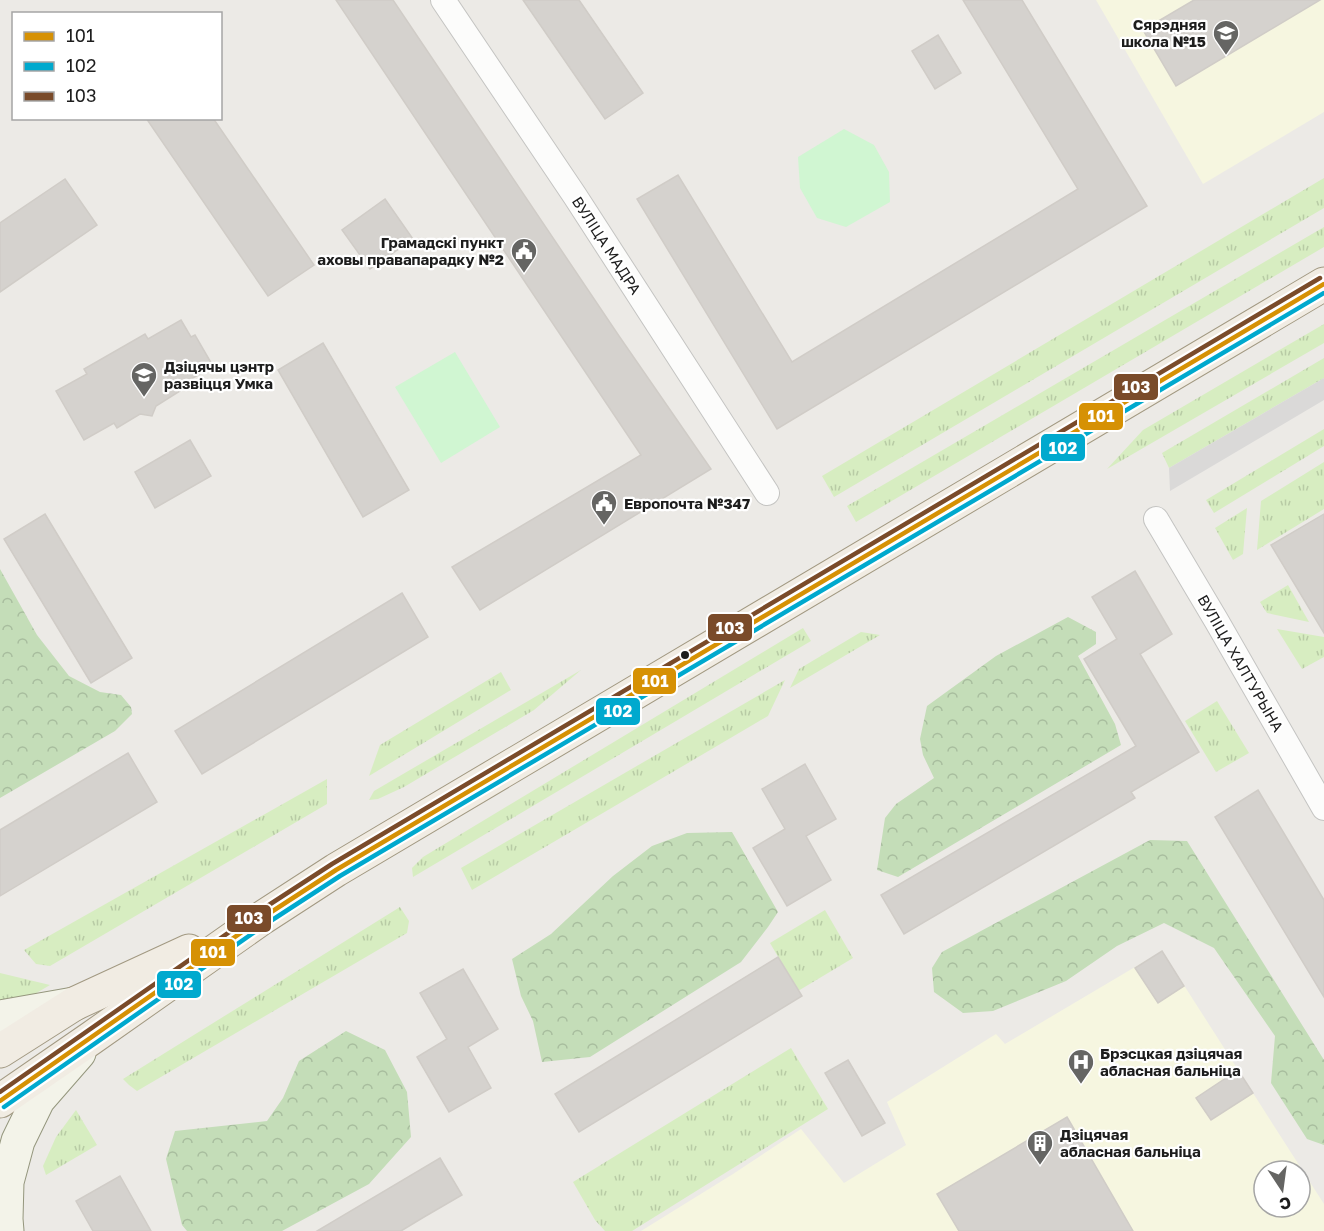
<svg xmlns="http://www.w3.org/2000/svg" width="1324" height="1231" viewBox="0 0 1324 1231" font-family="'Golos Text',sans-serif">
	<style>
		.education { fill: #f6f6e0; fill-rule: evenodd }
		.grass { fill: url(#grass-tufts) }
		.forest { fill: url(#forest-crowns) }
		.park { fill: #d0f6d2 }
		.parking { fill: #dad9d8 }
		.building { fill: #d5d2ce; stroke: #d0ccc7; stroke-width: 1.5 }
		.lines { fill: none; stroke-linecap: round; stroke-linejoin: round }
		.street-casing { stroke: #c4c4c2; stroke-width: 26 }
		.secondary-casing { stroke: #94967d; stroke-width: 35 }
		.primary-casing { stroke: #a29982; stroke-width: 35 }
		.street { stroke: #fcfcfb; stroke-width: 24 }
		.secondary { stroke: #f3f3e9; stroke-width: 33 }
		.primary { stroke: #f1ece3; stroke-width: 33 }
		.bus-1-casing { stroke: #fff; stroke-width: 9 }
		.bus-2-casing { stroke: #fff; stroke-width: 9 }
		.bus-3-casing { stroke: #fff; stroke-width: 9 }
		.bus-1 { stroke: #d69104; stroke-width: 4.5 }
		.bus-2 { stroke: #00a9ce; stroke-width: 4.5 }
		.bus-3 { stroke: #7a4b2a; stroke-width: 4.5 }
		.bus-dot { fill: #1d1d1d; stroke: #fff; stroke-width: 2 }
		.labels { text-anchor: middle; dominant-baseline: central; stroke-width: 4.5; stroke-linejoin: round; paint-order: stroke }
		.poi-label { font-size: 15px; font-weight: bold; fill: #1d1d1d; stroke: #fff; text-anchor: start }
		.street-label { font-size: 15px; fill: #1d1d1d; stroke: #fff }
		.line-badge { stroke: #fff; stroke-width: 2 }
		.badge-label { font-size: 16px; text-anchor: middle; font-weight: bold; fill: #fff }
	</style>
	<defs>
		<pattern id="grass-tufts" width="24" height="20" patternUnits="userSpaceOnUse" patternTransform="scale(1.5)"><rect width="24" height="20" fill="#d7edc1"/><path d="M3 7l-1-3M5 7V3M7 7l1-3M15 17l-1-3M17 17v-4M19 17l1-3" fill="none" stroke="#b8cba5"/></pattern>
		<pattern id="forest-crowns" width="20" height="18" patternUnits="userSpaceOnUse" patternTransform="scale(1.5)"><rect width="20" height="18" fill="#c4ddb8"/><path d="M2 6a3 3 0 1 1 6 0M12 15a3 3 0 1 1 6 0" fill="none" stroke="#a8bd9e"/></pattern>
	</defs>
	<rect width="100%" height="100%" fill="#eceae6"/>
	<g class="education">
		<path d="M1096,0H1324V112L1203,184Z"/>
		<path d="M1162,951L1324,1204V1231H641L733,1174L801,1129L844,1183L906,1145L887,1102L996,1034L1005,1044ZM1264,1171H1300V1207H1264Z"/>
	</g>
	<g class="grass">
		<path d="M1324,178V208L834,497L822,476Z"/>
		<path d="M1324,227V247L856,522L847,506Z"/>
		<path d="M1324,324V343L1107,469L1143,430Z"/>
		<path d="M1324,358V378L1169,468L1162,453Z"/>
		<path d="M1324,429V446L1214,513L1206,500Z"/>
		<path d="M1324,462V509L1257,550L1261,501Z"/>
		<path d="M1247,508L1243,554L1233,560L1215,528Z"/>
		<path d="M1288,585L1309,622L1267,613L1260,602Z"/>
		<path d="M803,628L811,641L413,877L412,868L423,857Z"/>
		<path d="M1277,629L1324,637V657L1302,669Z"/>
		<path d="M861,632L880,635L790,688L799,669Z"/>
		<path d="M581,670L534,710L404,787L378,799L369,800L374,791Z"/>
		<path d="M501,672L511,690L369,776L380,745Z"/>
		<path d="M785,680L768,716L472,890L461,868Z"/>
		<path d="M1217,701L1249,753L1216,772L1185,721Z"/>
		<path d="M327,779V804L50,966L36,964L24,950Z"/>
		<path d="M400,907L409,921L407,933L137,1091L129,1085L123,1079Z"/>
		<path d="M825,910L853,958L798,991L770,943Z"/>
		<path d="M0,973L50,985L28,998L0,1006Z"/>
		<path d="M791,1048L828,1109L632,1231H605L595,1220L573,1182Z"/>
		<path d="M76,1110L97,1145L46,1175L43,1166L56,1137Z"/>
	</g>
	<g class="forest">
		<path d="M0,569L37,635L69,676L100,692L121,695L131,707L132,714L115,731L0,798Z"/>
		<path d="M1068,617L1096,632V644L1078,656L1115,724L1121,745L898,877L877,870L885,818L896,804L934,778L923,755L920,739L927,706L996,656Z"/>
		<path d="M732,832L778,912L768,927L741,962L590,1057L542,1062L533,1021L521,996L512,959L551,934L613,876L652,846L687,833Z"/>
		<path d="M1150,840L1187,841L1324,1060V1145L1307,1139L1271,1083L1275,1036L1214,948L1164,923L1117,946L1066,981L993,1011L963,1013L934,992L932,968L942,952Z"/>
		<path d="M346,1031L385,1050L407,1092L411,1137L369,1184L282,1231H187L182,1225L166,1159L175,1131L267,1121L283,1098L299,1061Z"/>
	</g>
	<g class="park">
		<path d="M844,129L874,145L889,172L890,202L846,227L817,218L800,188L798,157Z"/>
		<path d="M455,352L500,427L441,463L395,387Z"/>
	</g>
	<path class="parking" d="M1324,378V400L1170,491L1169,468Z"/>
	<g class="building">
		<path d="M336,0H393L619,336L711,469L480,610L452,567L641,455Z"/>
		<path d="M523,0H579L643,93L605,119Z"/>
		<path d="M963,0H1022L1147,206L777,429L637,199L678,175L792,362L1078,189Z"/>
		<path d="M1194,0H1320L1176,86L1143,30Z"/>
		<path d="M938,35L961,73L935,89L912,51Z"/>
		<path d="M146,118H213L314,265L268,296Z"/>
		<path d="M65,179L97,225L0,292V223Z"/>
		<path d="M385,199L413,239L370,269L342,230Z"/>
		<path d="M181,320L191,337L195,335L213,366L178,387L180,391L156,406L152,416L140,414L117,428L114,423L84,440L56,391L87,374L84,369L145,334L148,339Z"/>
		<path d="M323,343L409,490L363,517L278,370Z"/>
		<path d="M190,440L211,476L155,508L135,472Z"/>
		<path d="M45,514L132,658L91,683L4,539Z"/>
		<path d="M1324,514V633L1271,545Z"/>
		<path d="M1135,571L1172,634L1140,654L1199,752L1131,792L1135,798L904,934L881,895L1136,746L1084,659L1117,639L1092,597Z"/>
		<path d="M402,593L428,637L202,774L175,731Z"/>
		<path d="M128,753L157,802L0,896V830Z"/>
		<path d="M805,764L836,819L806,836L831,880L787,906L753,848L785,829L762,789Z"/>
		<path d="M1258,790L1324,900V997L1215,817Z"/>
		<path d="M1162,951L1184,986L1158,1003L1135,968Z"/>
		<path d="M778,957L802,996L579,1132L555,1094Z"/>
		<path d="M463,969L498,1029L468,1047L491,1088L449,1112L417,1057L447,1039L420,993Z"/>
		<path d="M848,1060L885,1123L862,1136L825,1073Z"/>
		<path d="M1238,1070L1253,1093L1211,1120L1196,1098Z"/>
		<path d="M1067,1117L1133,1231H959L937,1194Z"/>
		<path d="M440,1158L462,1195L424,1217L401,1231H317Z"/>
		<path d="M120,1176L151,1231H93L76,1201Z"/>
	</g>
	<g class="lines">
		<g class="street-casing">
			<g id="street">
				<path d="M443,0L575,196L767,493"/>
				<path d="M1156,519L1216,620L1324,808"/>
			</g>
		</g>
		<g class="secondary-casing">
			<g id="secondary">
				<path d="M0,1017L74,1004"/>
				<path d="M7,1231L6,1219L7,1182L18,1141L38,1100L79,1053"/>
			</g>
		</g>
		<g class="primary-casing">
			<g id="primary">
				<path d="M0,1051L74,1004L189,951"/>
				<path d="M0,1101L90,1039L262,918L336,870L1324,284"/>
			</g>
		</g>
		<use href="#street" class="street"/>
		<use href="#secondary" class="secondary"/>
		<use href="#primary" class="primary"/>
		<g class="bus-1-casing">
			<path id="bus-1" d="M0,1101L262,918L336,870L1324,284"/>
		</g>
		<g class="bus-2-casing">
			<path id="bus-2" d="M4,1107L266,924L340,876L1324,293"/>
		</g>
		<g class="bus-3-casing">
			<path id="bus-3" d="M0,1092L258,912L332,864L1320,278"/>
		</g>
		<use href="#bus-1" class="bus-1"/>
		<use href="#bus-2" class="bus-2"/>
		<use href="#bus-3" class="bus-3"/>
	</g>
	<defs>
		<g id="school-pin" transform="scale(1.35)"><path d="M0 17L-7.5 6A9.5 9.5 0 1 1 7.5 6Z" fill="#656563" stroke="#fff"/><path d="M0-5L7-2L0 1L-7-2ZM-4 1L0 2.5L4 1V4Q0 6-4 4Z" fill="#fff"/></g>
		<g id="civic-pin" transform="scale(1.35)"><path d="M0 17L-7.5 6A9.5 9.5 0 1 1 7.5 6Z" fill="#656563" stroke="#fff"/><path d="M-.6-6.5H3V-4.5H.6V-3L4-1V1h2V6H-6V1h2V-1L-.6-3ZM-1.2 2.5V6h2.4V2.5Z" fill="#fff"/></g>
		<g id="hospital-pin" transform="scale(1.35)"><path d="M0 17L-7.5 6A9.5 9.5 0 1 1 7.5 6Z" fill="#656563" stroke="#fff"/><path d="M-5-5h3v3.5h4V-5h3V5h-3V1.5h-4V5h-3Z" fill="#fff"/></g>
		<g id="building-pin" transform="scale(1.35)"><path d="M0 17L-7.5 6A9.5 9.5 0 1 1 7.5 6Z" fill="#656563" stroke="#fff"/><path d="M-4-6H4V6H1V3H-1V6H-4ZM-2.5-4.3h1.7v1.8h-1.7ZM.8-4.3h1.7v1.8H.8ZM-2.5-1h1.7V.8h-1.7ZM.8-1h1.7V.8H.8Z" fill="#fff"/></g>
	</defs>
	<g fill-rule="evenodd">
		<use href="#school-pin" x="1226" y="33"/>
		<use href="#civic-pin" x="524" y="251"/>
		<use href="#school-pin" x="144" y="375"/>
		<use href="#civic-pin" x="604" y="503"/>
		<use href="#hospital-pin" x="1081" y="1062"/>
		<use href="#building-pin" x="1040" y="1143"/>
	</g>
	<circle class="bus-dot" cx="685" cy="655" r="5"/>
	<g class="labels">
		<g class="poi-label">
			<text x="1206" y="24" text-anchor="end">Сярэдняя<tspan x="1206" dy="17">школа №15</tspan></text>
			<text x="504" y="242" text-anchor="end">Грамадскі пункт<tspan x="504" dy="17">аховы правапарадку №2</tspan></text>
			<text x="164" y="366">Дзіцячы цэнтр<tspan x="164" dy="17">развіцця Умка</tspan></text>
			<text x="624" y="503">Европочта №347</text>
			<text x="1100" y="1053">Брэсцкая дзіцячая<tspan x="1100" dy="17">абласная бальніца</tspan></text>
			<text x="1060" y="1134">Дзіцячая<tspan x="1060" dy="17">абласная бальніца</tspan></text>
		</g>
		<g class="street-label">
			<text transform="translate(607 245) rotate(57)">ВУЛІЦА МАДРА</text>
			<text transform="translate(1241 663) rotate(60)">ВУЛІЦА ХАЛТУРЫНА</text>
		</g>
	</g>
	<g class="line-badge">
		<rect x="1113" y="373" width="46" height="28" rx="6" fill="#7a4b2a"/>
		<rect x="1078" y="402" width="46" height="29" rx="6" fill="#d69104"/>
		<rect x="1040" y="433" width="46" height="29" rx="6" fill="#00a9ce"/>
		<rect x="707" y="613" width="46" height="29" rx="6" fill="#7a4b2a"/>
		<rect x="632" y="667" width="45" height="28" rx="6" fill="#d69104"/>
		<rect x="595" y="697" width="46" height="29" rx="6" fill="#00a9ce"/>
		<rect x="226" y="904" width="46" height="29" rx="6" fill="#7a4b2a"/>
		<rect x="190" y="938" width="46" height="29" rx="6" fill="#d69104"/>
		<rect x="156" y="970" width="46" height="29" rx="6" fill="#00a9ce"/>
	</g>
	<g class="badge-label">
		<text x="1136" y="393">103</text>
		<text x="1101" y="422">101</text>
		<text x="1063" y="454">102</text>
		<text x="730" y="634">103</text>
		<text x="655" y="687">101</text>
		<text x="618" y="717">102</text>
		<text x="249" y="924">103</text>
		<text x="213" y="958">101</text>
		<text x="179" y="990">102</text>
	</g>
	<rect x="12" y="12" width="210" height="108" fill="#ffffff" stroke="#a5a5a5" stroke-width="1.5"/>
	<rect x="24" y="32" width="30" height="9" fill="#d69104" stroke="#a5a5a5" stroke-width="1.5"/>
	<text x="66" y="42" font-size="18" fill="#1d1d1d">101</text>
	<rect x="24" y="62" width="30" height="9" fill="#00a9ce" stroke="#a5a5a5" stroke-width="1.5"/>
	<text x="66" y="72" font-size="18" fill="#1d1d1d">102</text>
	<rect x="24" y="92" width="30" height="9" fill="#7a4b2a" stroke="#a5a5a5" stroke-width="1.5"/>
	<text x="66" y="102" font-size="18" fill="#1d1d1d">103</text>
	<g transform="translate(1282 1189) rotate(167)"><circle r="28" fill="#ffffff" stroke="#a5a5a5" stroke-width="1.5"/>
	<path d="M0-4.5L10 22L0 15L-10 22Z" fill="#656563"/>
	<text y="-9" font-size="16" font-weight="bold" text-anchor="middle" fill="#1d1d1d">С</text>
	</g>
</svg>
